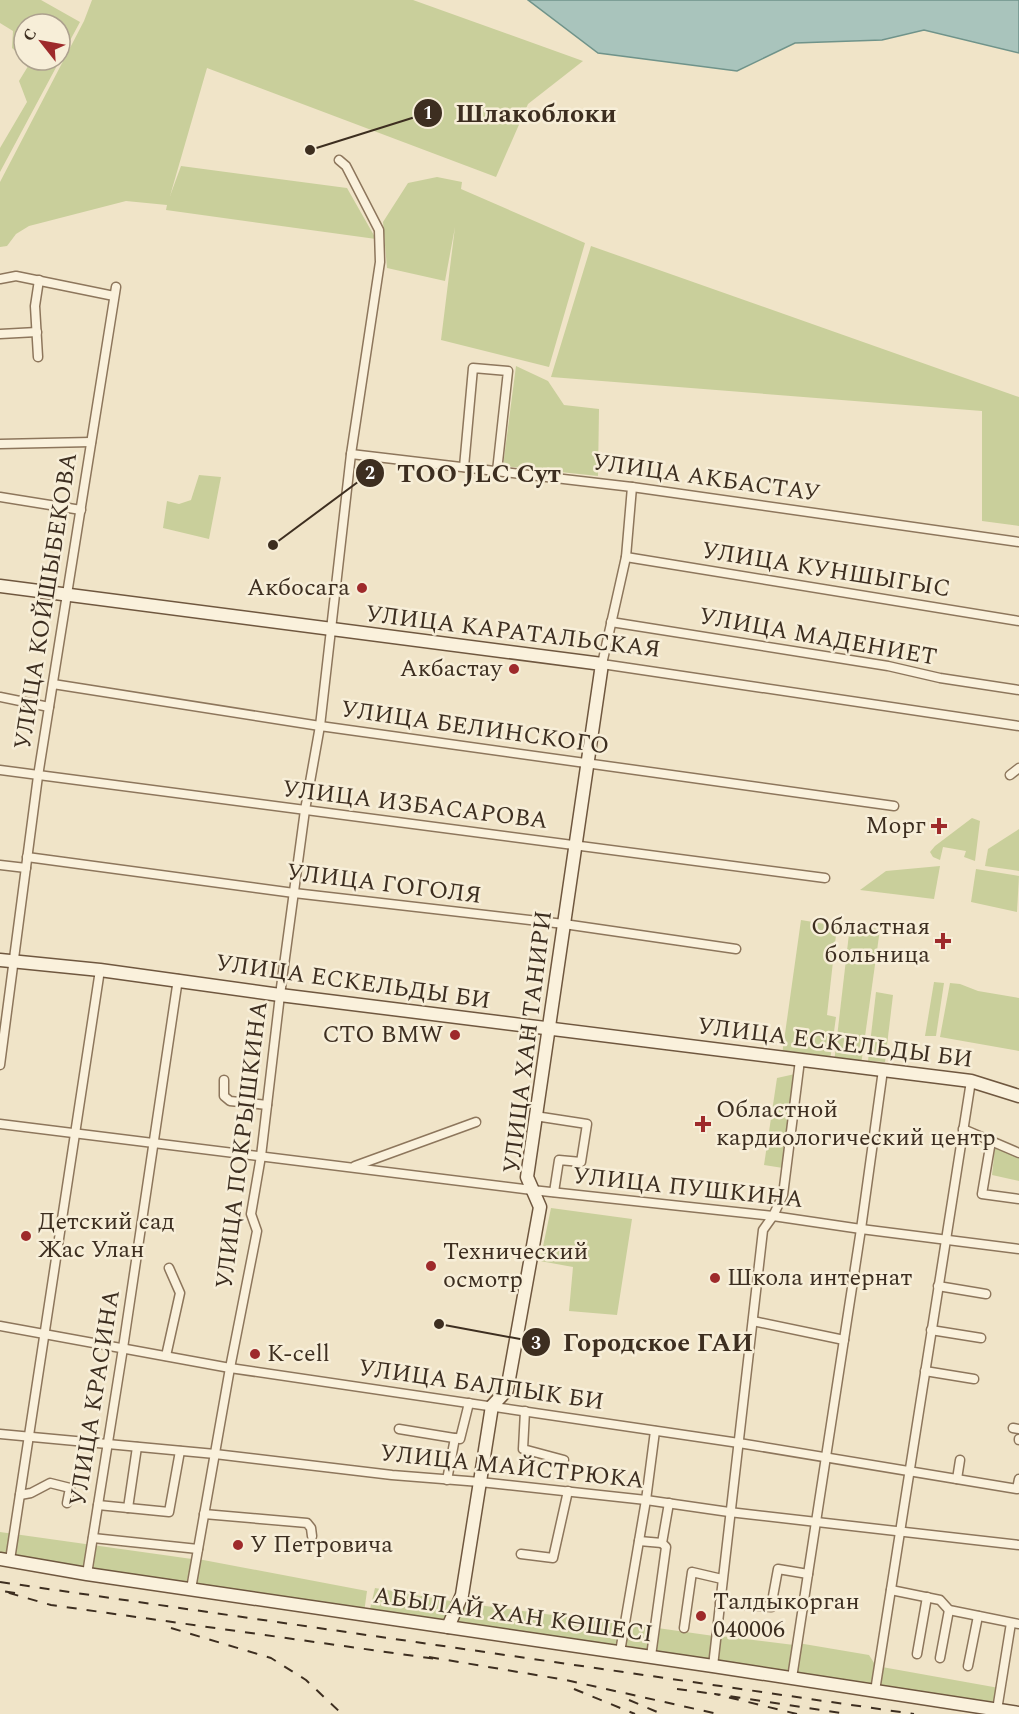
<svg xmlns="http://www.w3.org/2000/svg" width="1019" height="1714" viewBox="0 0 1019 1714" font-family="Spectral,serif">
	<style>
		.green { fill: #c9cf9b }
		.water { fill: #a9c4bc; stroke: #6f938a; stroke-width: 1.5 }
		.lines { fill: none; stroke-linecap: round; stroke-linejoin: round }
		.street-casing { stroke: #8d765c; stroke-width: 11 }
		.secondary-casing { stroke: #6f573f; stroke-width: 15 }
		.street { stroke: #faf1dc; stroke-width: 8 }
		.secondary { stroke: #faf1dc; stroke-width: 12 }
		.rail { stroke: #3d2e20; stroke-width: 2; stroke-dasharray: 10 10; stroke-linecap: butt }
		.poi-dot { fill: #9e2a2b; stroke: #f7eed8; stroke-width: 2 }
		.labels { text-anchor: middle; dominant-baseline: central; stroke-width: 5; stroke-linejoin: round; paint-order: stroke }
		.street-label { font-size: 24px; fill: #3d2e20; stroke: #f7eed8 }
		.poi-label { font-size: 24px; fill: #3d2e20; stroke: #f7eed8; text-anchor: start }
		.leader { fill: none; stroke: #3d2e20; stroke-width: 2 }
		.callout-dot { fill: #3d2e20; stroke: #f7eed8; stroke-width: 2 }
		.mark-label { font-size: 18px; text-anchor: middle; font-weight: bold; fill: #fff }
		.callout-label { font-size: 26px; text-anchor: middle; font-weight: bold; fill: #3d2e20; stroke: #f7eed8; stroke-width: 5; stroke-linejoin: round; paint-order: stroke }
	</style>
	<rect width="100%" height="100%" fill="#f0e4c8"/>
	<g class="green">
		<path d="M0,0H41L80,22L60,59V24H24V58L12,48L13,31L0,23Z"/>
		<path d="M92,0H413L583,61L528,104L496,177L207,68L170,196L181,166L347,188L376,239L166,210L167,205L126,201L29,226L16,234L7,246L0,247V182L84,21Z"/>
		<path d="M26,60H60L0,172V148L27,102L19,81L30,63Z"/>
		<path d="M437,177L462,182L461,189L585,243L549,367L441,340L455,227L445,281L387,268L383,222L408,183Z"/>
		<path d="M591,246L1019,397V526L982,521V411L551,377Z"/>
		<path d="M516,366L548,381L564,405L599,409L598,476L503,466Z"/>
		<path d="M199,475L221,477L209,539L163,528L167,501L179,504L191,500Z"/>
		<path d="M972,818L980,821L975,861L964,857L966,851L943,847L940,860L933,857L930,852L935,846Z"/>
		<path d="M1019,829V871L985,866L988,849Z"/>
		<path d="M940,866L934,899L860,890L886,871Z"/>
		<path d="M976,869L1019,876L1017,912L971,902Z"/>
		<path d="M801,920L837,926L827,1015L836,1017L830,1061L782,1055Z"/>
		<path d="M850,925L880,929L861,1065L834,1063Z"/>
		<path d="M934,982L944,983L936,1036H925Z"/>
		<path d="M950,983L960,984L978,991L1019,998V1051L940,1037Z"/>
		<path d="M876,992L893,995L885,1062L868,1061Z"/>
		<path d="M795,1074L783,1168L764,1165L777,1078Z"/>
		<path d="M995,1147L1019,1157V1181L992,1175Z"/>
		<path d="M551,1208L632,1219L617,1315L569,1311L573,1267L540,1261Z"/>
		<path d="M0,1532L192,1559L186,1585L0,1556Z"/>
		<path d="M198,1559L367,1591L364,1613L194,1588Z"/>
		<path d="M375,1588L456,1602L445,1624L369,1613Z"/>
		<path d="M463,1603L620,1624L617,1647L454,1624Z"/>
		<path d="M629,1624L714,1636L710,1662L623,1649Z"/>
		<path d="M720,1636L794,1645L790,1675L717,1664Z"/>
		<path d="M798,1643L869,1655L876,1666L873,1688L795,1676Z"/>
		<path d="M882,1667L999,1688L994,1704L881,1688Z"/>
	</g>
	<path class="water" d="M528,0H1019V53L924,30L882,40L795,43L737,71L598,53Z"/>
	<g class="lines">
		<g class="street-casing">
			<g id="street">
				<path d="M0,279L16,276L114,296"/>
				<path d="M0,334L37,332"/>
				<path d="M38,357L35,306L39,280"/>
				<path d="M0,444L91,442"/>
				<path d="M351,454L632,487L1019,542"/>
				<path d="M464,467L473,368L508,371L497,471"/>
				<path d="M632,487L626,557L602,664L1019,726"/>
				<path d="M0,497L81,510"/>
				<path d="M626,557L1019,621"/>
				<path d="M611,622L888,666L940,678L1019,690"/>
				<path d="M53,684L320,726L894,806"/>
				<path d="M0,697L49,707"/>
				<path d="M0,770L825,878"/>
				<path d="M1010,775L1019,768"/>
				<path d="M27,857L294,893L564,924L736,949"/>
				<path d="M0,865L26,868"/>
				<path d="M0,1065L38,776L116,287"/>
				<path d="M224,1080V1096L230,1101L267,1105"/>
				<path d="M535,1116L587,1124L581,1162L559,1160L554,1192"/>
				<path d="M0,1124L532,1190L773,1216L861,1229L1019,1249"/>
				<path d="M963,1129L1019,1153"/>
				<path d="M991,1141L982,1194L1019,1199"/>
				<path d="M355,1166L476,1122"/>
				<path d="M938,1286L986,1294"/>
				<path d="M753,1321L844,1340"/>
				<path d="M0,1326L230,1368L739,1443L1017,1489L1019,1479"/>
				<path d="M931,1330L981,1338"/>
				<path d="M166,1356L180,1293L169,1268"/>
				<path d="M925,1371L974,1379"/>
				<path d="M525,1411L523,1449L564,1460"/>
				<path d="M1013,1428L1019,1429"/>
				<path d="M399,1429L460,1439L469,1403"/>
				<path d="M0,1434L215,1454L392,1475L480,1482L646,1500L729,1512L1019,1545"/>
				<path d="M1019,1440V1439"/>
				<path d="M957,1479L960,1460"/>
				<path d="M447,1480L455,1438"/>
				<path d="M20,1495L31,1493L50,1483L70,1488L67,1503"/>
				<path d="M98,1505L169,1512L180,1451"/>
				<path d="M128,1508L137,1447"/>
				<path d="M204,1514L307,1523L311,1528L312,1536"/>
				<path d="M93,1538L198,1549"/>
				<path d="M639,1541L662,1543"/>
				<path d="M521,1554L553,1558L568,1491"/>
				<path d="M10,1560L100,970"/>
				<path d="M87,1574L123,1348L178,979"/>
				<path d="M191,1589L230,1368L257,1231L251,1214L261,1156L280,995L305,810L320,726L351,454L380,262L379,230L346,166L339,160"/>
				<path d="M891,1590L940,1600L949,1610L1019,1624"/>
				<path d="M720,1603L771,1607L778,1569L808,1574"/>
				<path d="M684,1628L692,1572L722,1579"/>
				<path d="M620,1652L646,1500L655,1431"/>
				<path d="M917,1654L927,1597"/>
				<path d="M651,1656L666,1547L662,1543L669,1503"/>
				<path d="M940,1658L949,1610"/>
				<path d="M713,1666L763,1230L773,1216L783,1195L800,1060"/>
				<path d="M968,1666L978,1616"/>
				<path d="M792,1678L861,1229L883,1070"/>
				<path d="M875,1691L971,1081"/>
				<path d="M997,1710L1011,1623"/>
			</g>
		</g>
		<g class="secondary-casing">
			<g id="secondary">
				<path d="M0,586L602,664L527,1177L540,1207L507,1390L492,1406L462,1595L448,1627"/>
				<path d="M0,960L100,970L280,995L971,1081L1019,1096"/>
				<path d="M0,1559L87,1574L713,1666L1019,1713"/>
			</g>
		</g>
		<use href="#street" class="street"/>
		<use href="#secondary" class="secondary"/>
		<g class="rail">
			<path d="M0,1582L914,1714"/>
			<path d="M15,1593L2,1591L51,1605L436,1659"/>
			<path d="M171,1628L271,1658L306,1680L342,1714"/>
			<path d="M429,1657L566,1680L718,1714"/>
			<path d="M574,1689L635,1714"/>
			<path d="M677,1689L715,1694"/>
			<path d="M629,1700L662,1714"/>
			<path d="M797,1714L715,1694L847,1714"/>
		</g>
	</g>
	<g class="poi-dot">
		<circle cx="362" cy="588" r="6"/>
		<circle cx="514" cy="669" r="6"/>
		<path d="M936 817h6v6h6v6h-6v6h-6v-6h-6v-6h6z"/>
		<path d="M940 932h6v6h6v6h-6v6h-6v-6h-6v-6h6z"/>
		<circle cx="455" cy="1035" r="6"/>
		<path d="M700 1115h6v6h6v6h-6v6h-6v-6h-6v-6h6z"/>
		<circle cx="26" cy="1236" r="6"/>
		<circle cx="431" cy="1266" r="6"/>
		<circle cx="715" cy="1278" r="6"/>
		<circle cx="255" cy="1354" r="6"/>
		<circle cx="238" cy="1545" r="6"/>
		<circle cx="701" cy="1616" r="6"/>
	</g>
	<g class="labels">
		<g class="street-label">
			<text transform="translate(706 478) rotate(8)">УЛИЦА АКБАСТАУ</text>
			<text transform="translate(826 570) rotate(9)">УЛИЦА КУНШЫГЫС</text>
			<text transform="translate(46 601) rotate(-81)">УЛИЦА КОЙШЫБЕКОВА</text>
			<text transform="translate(513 632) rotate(7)">УЛИЦА КАРАТАЛЬСКАЯ</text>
			<text transform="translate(818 637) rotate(10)">УЛИЦА МАДЕНИЕТ</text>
			<text transform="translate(475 728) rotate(8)">УЛИЦА БЕЛИНСКОГО</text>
			<text transform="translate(415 805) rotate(7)">УЛИЦА ИЗБАСАРОВА</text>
			<text transform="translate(384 884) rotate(7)">УЛИЦА ГОГОЛЯ</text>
			<text transform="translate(353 982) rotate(8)">УЛИЦА ЕСКЕЛЬДЫ БИ</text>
			<text transform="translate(528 1042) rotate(-83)">УЛИЦА ХАН ТАНИРИ</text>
			<text transform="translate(835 1043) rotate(7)">УЛИЦА ЕСКЕЛЬДЫ БИ</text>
			<text transform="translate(242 1145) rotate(-83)">УЛИЦА ПОКРЫШКИНА</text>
			<text transform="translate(688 1188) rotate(6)">УЛИЦА ПУШКИНА</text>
			<text transform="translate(481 1385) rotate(8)">УЛИЦА БАЛПЫК БИ</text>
			<text transform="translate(95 1398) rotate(-81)">УЛИЦА КРАСИНА</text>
			<text transform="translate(512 1467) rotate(6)">УЛИЦА МАЙСТРЮКА</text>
			<text transform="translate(513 1615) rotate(8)">АБЫЛАЙ ХАН КӨШЕСІ</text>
		</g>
		<g class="poi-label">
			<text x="350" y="588" text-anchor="end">Акбосага</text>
			<text x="502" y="669" text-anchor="end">Акбастау</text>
			<text x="926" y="826" text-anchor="end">Морг</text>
			<text x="930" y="927" text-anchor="end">Областная<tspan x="930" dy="28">больница</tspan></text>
			<text x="443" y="1035" text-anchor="end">СТО BMW</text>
			<text x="716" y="1110">Областной<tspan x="716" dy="28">кардиологический центр</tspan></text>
			<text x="38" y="1222">Детский сад<tspan x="38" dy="28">Жас Улан</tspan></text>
			<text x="443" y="1252">Технический<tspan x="443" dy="28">осмотр</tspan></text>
			<text x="727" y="1278">Школа интернат</text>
			<text x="267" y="1354">K-cell</text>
			<text x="250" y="1545">У Петровича</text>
			<text x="713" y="1602">Талдыкорган<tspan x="713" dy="28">040006</tspan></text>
		</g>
	</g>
	<path class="leader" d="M310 150L428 113M273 545L370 473M439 1324L536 1342"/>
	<g class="callout-dot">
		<circle cx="310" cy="150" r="6"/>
		<circle cx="273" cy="545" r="6"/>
		<circle cx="439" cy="1324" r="6"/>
		<circle cx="428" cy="113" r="15"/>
		<circle cx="370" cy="473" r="15"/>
		<circle cx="536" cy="1342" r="15"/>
	</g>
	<g class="mark-label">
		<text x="428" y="119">1</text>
		<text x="370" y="479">2</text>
		<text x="536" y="1349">3</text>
	</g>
	<g class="callout-label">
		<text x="536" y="122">Шлакоблоки</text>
		<text x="479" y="482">ТОО JLC Сут</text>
		<text x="658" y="1351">Городское ГАИ</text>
	</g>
	<g transform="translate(42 42) rotate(301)"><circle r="28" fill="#f7eed8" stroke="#ada18e" stroke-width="1.5"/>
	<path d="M0-4.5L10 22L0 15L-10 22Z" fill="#9e2a2b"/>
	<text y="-9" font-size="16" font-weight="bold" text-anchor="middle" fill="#3d2e20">С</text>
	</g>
</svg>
